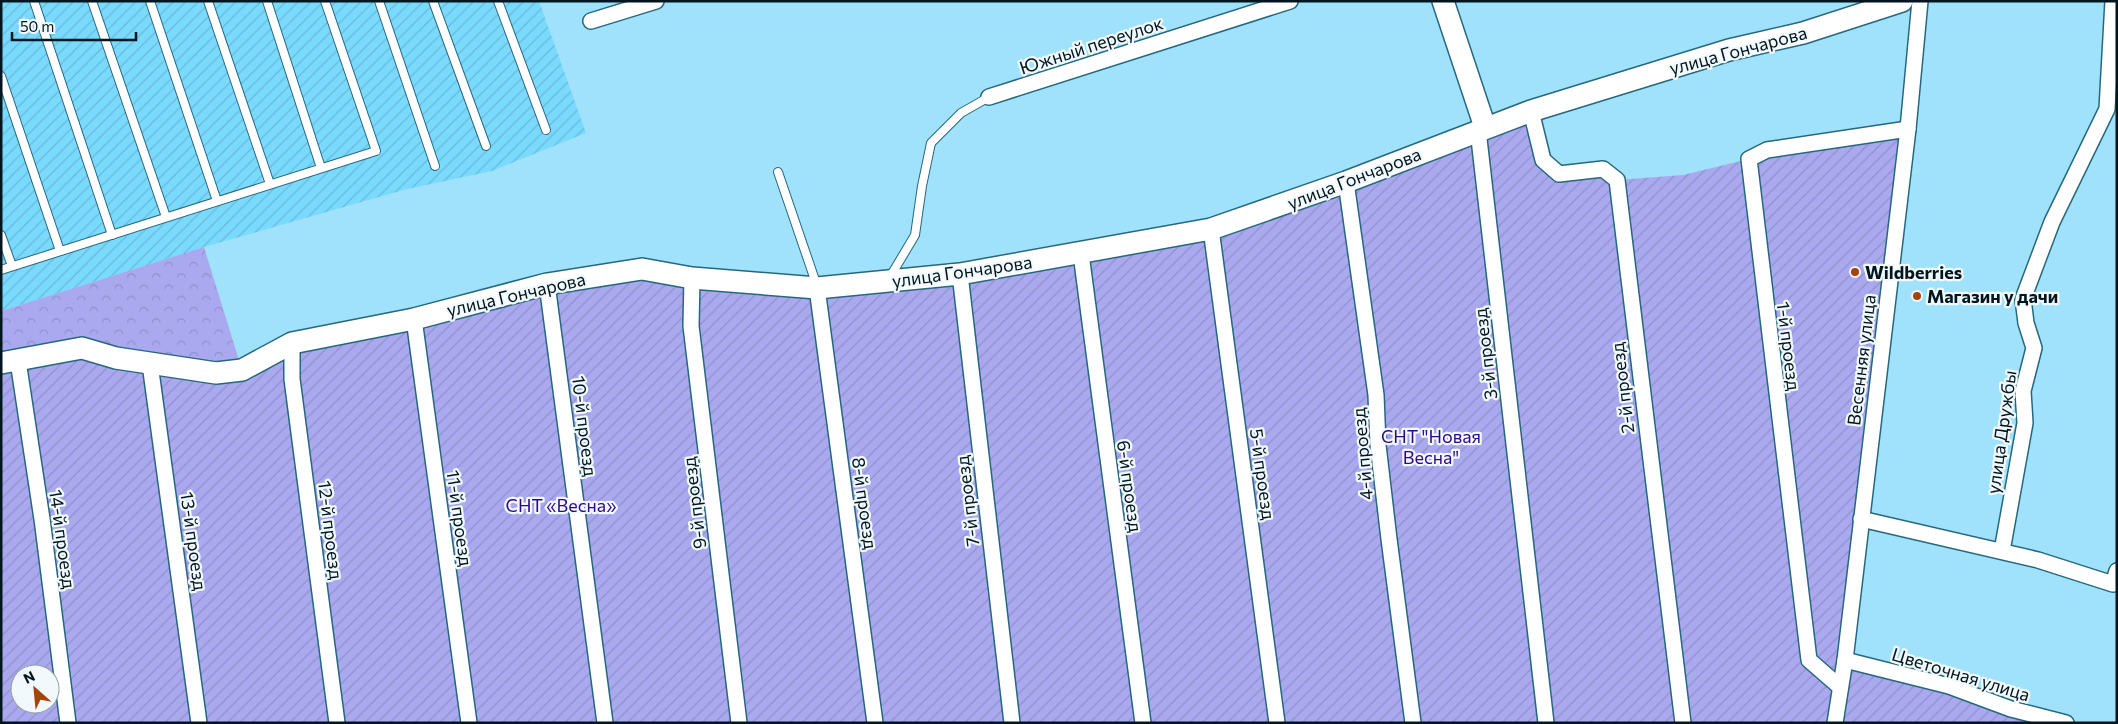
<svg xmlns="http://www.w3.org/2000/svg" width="2118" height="724" viewBox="0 0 2118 724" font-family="Commissioner,sans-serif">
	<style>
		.industrial { fill: url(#industrial-furrows) }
		.forest { fill: url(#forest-crowns) }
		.garden { fill: url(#garden-furrows); fill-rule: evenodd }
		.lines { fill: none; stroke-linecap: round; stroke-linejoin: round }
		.lane-casing { stroke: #25687e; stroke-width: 10 }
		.street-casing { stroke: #25687e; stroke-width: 18 }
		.secondary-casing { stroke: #25687e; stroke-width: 24 }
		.lane { stroke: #fff; stroke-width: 8 }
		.street { stroke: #fff; stroke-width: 15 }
		.secondary { stroke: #fff; stroke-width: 21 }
		.poi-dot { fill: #a64307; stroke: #f1f9fc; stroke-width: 2 }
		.labels { text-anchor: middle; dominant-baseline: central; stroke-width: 4.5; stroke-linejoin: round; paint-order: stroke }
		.street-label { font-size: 18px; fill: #00151e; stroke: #f1f9fc }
		.poi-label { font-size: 18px; font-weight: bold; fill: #00151e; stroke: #f1f9fc; text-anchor: start }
		.park-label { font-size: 18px; fill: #300883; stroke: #f1f9fc }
	</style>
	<defs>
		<pattern id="industrial-furrows" width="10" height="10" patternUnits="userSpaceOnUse" patternTransform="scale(1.25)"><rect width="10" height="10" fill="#7adafe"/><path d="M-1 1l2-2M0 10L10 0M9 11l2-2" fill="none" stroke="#68bad9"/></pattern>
		<pattern id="forest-crowns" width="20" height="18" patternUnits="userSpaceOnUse" patternTransform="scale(1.25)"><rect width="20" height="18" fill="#aaa9ef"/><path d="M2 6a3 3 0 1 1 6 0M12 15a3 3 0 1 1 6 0" fill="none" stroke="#9091cc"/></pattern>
		<pattern id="garden-furrows" width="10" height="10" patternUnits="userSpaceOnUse" patternTransform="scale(1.25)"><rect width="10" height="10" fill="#aaa9ef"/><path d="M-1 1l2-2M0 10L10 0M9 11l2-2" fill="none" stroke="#9091cc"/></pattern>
	</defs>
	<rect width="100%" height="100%" fill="#a0e2fb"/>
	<path class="industrial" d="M1,1H539L586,133L492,171L407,189L204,247L1,311Z"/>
	<path class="forest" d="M204,247L242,370L1,363V311Z"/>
	<path class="garden" d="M1531,111L1543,160L1559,174L1603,169L1617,180L1683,175L1749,159L1908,129L1845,660L2066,723H1V363L82,348L216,373L292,343L642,269L817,288L1211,229ZM20,674H50V704H20Z"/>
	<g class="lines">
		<g class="lane-casing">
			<g id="lane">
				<path d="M34,1L112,235"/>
				<path d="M92,1L166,217"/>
				<path d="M150,1L217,201"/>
				<path d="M208,1L270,184"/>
				<path d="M267,1L321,168"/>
				<path d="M379,1L435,166"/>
				<path d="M433,1L486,146"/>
				<path d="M498,1L546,130"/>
				<path d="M1,76L60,251"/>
				<path d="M778,172L817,286"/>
				<path d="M1,235L12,266"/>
				<path d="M1,270L376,151L325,1"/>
				<path d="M890,277L915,235L922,186L931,143L961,113L989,97"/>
			</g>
		</g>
		<g class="street-casing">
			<g id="street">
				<path d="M591,21L656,1"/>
				<path d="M989,97L1290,1"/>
				<path d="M1531,111L1543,160L1559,174L1603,169L1617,180L1683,723"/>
				<path d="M1478,130L1546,723"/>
				<path d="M1346,182L1376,395L1378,445L1389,539L1413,723"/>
				<path d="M1211,229L1277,723"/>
				<path d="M1081,254L1143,723"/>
				<path d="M960,274L1012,723"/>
				<path d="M692,278L691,326L739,723"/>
				<path d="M547,284L605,723"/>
				<path d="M817,288L875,723"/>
				<path d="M414,319L469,723"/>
				<path d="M292,343V379L337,723"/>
				<path d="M18,361L42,519L68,723"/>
				<path d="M150,364L199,723"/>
				<path d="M1861,519L2038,560L2113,584L2117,571"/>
				<path d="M2002,551L2025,423L2023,391L2034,348L2026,323L2023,299L2052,222L2107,109L2113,1"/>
				<path d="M1845,660L1949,686L2011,709L2066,723"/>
				<path d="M1840,687L1809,660L1749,159L1767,150L1908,129"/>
				<path d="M1835,723L1845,660L1908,129L1920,1"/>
			</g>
		</g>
		<g class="secondary-casing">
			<g id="secondary">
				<path d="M1443,1L1485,127"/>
				<path d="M1,363L82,348L116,358L216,373L242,370L292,343L414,319L547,284L642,269L692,278L817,288L960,274L1211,229L1346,182L1531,111L1729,50L1803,33L1902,1"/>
			</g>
		</g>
		<use href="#lane" class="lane"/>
		<use href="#street" class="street"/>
		<use href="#secondary" class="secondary"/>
	</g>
	<g class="poi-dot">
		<circle cx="1855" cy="272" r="5"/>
		<circle cx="1917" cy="296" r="5"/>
	</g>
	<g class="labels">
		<g class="street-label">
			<text transform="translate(1091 45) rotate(-18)">Южный переулок</text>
			<text transform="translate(1738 50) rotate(-15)">улица Гончарова</text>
			<text transform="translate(1354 178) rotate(-21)">улица Гончарова</text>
			<text transform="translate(962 271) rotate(-8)">улица Гончарова</text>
			<text transform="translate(516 294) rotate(-13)">улица Гончарова</text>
			<text transform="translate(1789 346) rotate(83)">1-й проезд</text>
			<text transform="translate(1485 354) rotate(-97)">3-й проезд</text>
			<text transform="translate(1861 360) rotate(-83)">Весенняя улица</text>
			<text transform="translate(1622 388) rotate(-97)">2-й проезд</text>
			<text transform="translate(585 426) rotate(83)">10-й проезд</text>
			<text transform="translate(2001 432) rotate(-82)">улица Дружбы</text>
			<text transform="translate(1362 454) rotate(-95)">4-й проезд</text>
			<text transform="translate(1263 474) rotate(82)">5-й проезд</text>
			<text transform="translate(1130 486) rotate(82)">6-й проезд</text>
			<text transform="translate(967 501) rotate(-97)">7-й проезд</text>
			<text transform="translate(694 503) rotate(-97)">9-й проезд</text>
			<text transform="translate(865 503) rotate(82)">8-й проезд</text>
			<text transform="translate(460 518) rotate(82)">11-й проезд</text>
			<text transform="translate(331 530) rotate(83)">12-й проезд</text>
			<text transform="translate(63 539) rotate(82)">14-й проезд</text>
			<text transform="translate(194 541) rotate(82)">13-й проезд</text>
			<text transform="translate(1961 674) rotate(17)">Цветочная улица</text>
		</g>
		<g class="poi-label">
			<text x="1865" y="272">Wildberries</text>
			<text x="1927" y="296">Магазин у дачи</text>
		</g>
		<g class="park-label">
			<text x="1431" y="436">СНТ "Новая<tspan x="1431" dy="21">Весна"</tspan></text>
			<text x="561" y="505">СНТ «Весна»</text>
		</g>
	</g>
	<rect width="2118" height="724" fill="none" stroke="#00151e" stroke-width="5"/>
	<g transform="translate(35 689) rotate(333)"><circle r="24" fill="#f1f9fc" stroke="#919ea3"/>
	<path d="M0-4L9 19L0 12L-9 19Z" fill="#a64307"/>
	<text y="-8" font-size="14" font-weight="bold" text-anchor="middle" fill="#00151e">N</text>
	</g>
	<path d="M12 32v8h124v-8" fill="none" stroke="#00151e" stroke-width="2.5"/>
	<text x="20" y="32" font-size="15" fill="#00151e" stroke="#f1f9fc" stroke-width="4" paint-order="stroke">50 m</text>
</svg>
